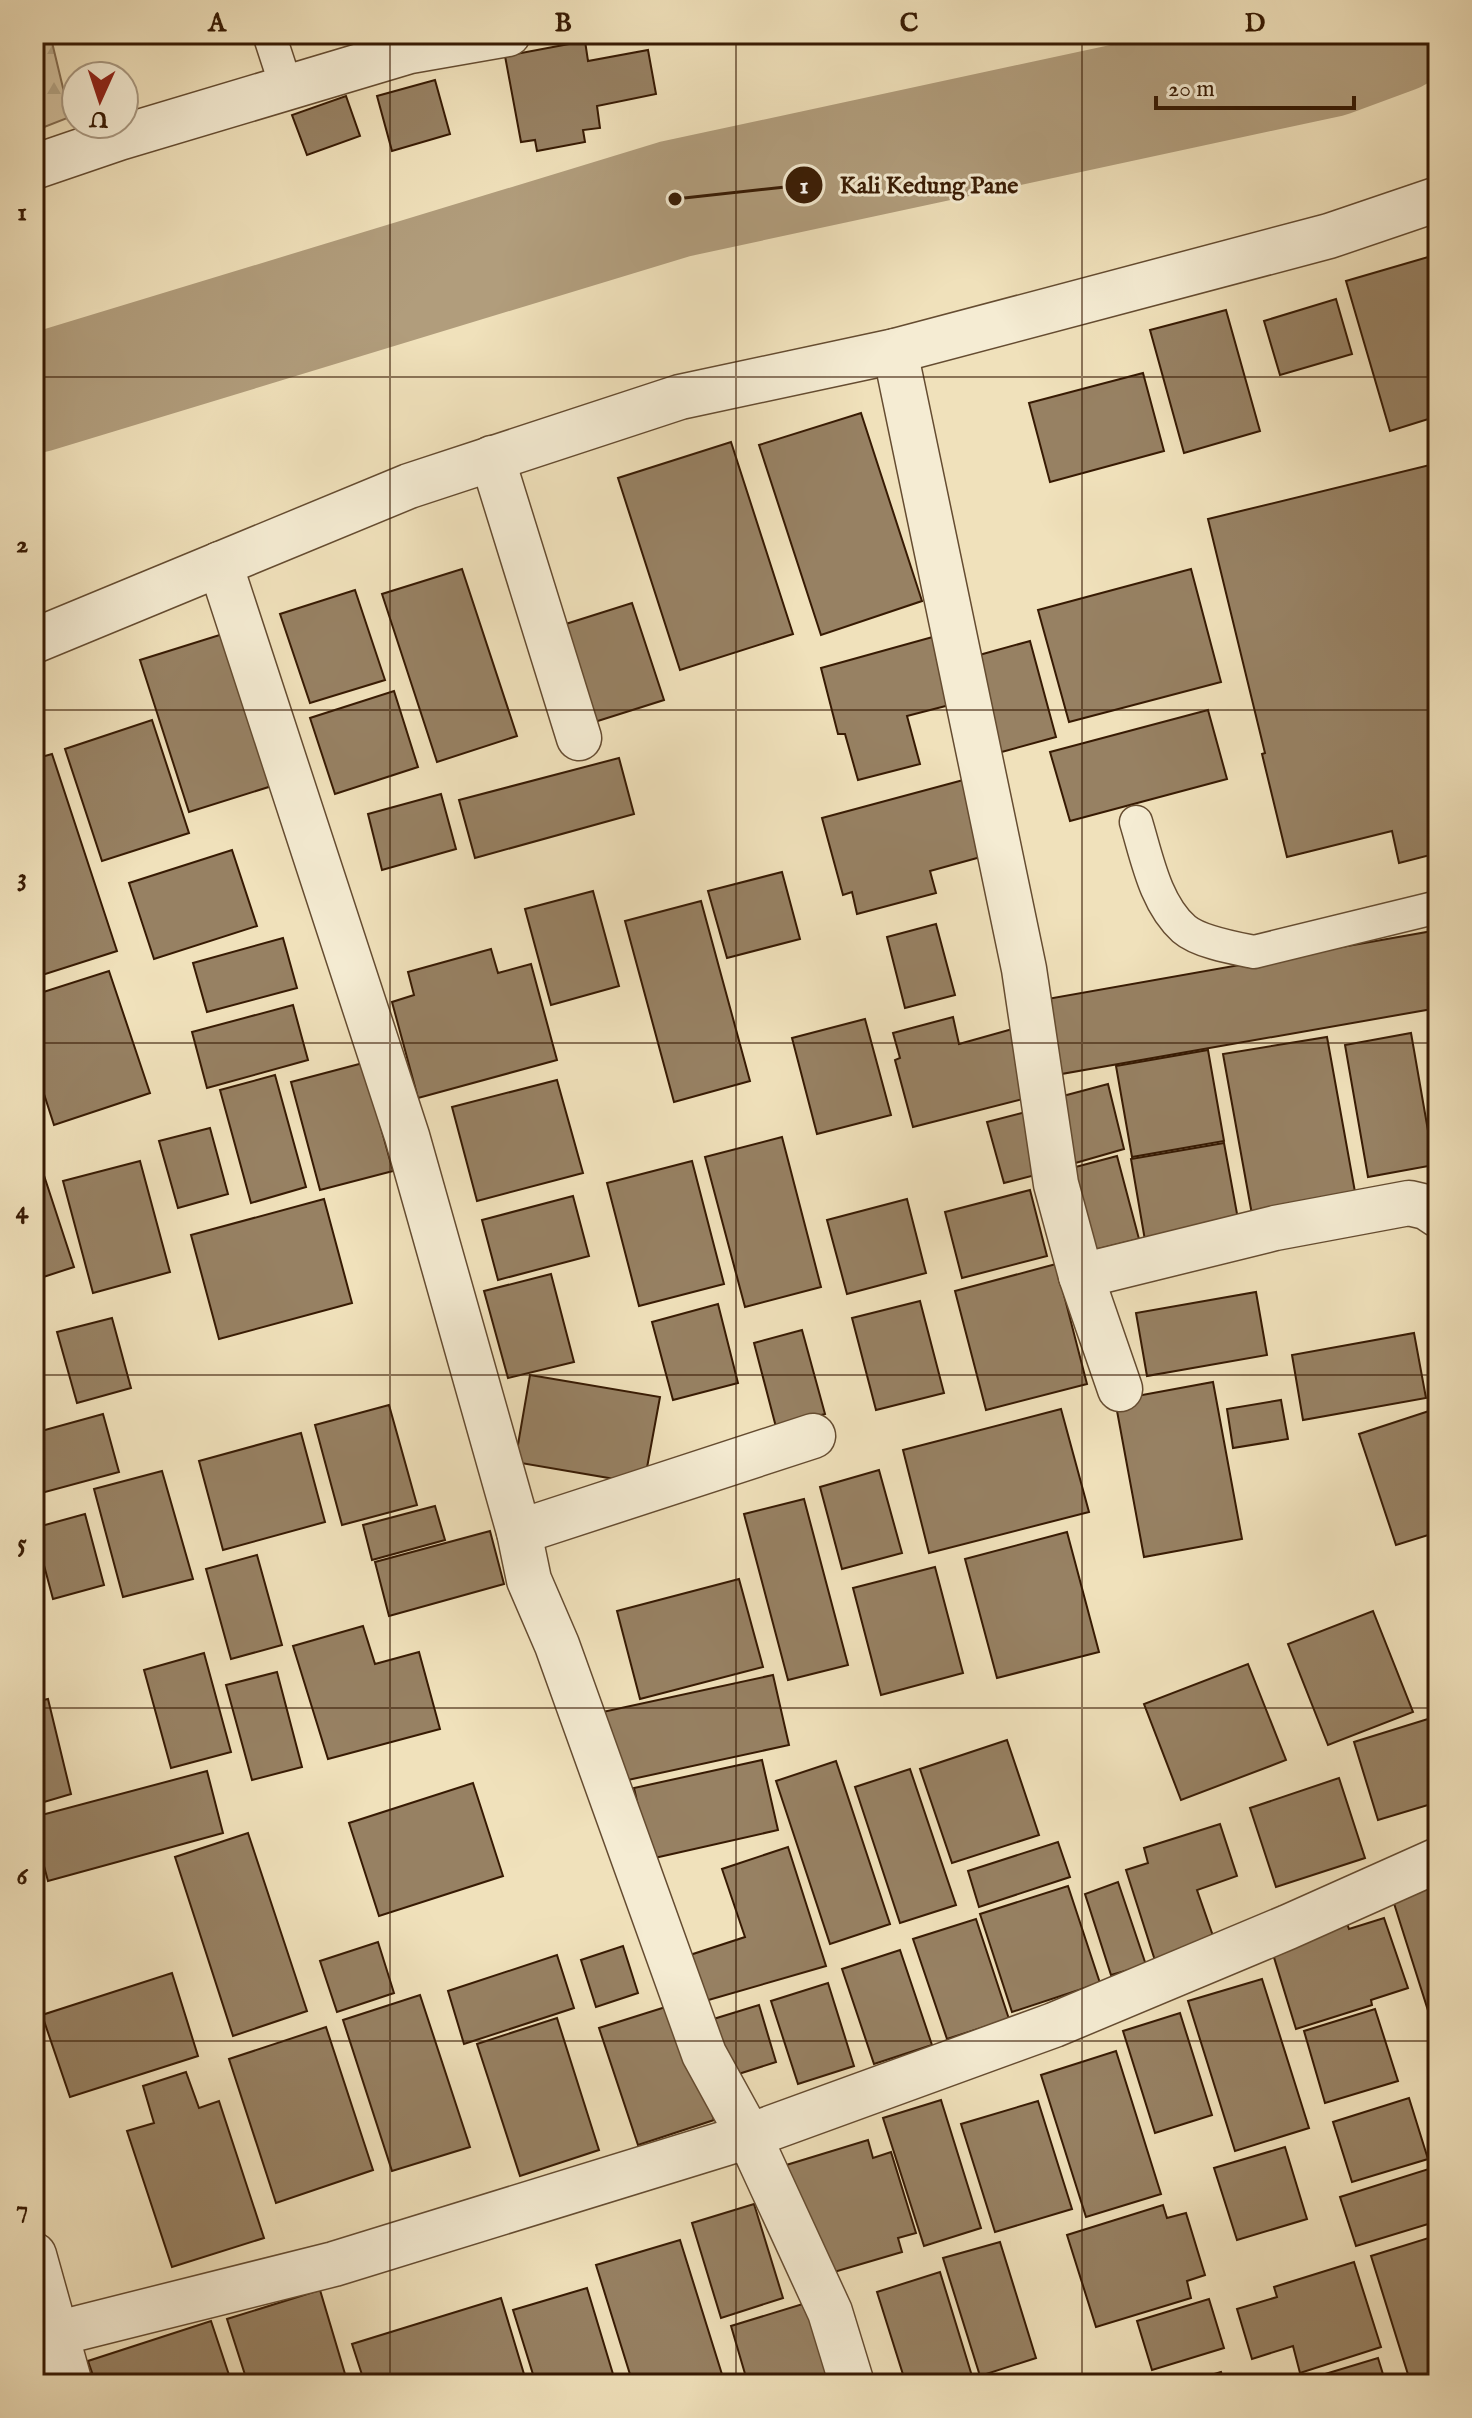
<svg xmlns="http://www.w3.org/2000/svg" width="1472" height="2418" viewBox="0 0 1472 2418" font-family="'IM FELL English',serif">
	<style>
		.forest { fill: url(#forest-firs); stroke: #846c50; stroke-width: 2 }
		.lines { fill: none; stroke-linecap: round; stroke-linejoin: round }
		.river { stroke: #b19d7c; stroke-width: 118 }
		.building { fill: #978163; stroke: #371a03; stroke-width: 2 }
		.service-casing { stroke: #654c31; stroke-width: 35 }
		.minor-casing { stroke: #654c31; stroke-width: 47 }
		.service { stroke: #f5ecd3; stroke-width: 32 }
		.minor { stroke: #f5ecd3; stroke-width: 44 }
		.grid { fill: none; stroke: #371a03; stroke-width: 2; stroke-opacity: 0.55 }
		.leader { fill: none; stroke: #371a03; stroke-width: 3 }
		.callout-dot { fill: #371a03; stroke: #f5ecd3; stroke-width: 3 }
		.mark-label { font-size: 24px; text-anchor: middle; font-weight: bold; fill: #fff }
		.callout-label { font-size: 24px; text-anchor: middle; font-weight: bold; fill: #371a03; stroke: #f5ecd3; stroke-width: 6; stroke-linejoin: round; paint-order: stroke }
		.neatline { fill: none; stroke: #371a03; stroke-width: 3 }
		.grid-label { font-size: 26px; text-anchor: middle; font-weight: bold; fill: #371a03 }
	</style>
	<defs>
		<pattern id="forest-firs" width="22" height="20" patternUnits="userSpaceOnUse" patternTransform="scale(2)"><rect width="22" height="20" fill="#d1bf9c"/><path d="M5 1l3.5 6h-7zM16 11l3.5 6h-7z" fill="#b4a485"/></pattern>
	</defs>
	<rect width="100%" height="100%" fill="#f0e1bb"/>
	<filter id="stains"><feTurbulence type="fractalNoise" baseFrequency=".0025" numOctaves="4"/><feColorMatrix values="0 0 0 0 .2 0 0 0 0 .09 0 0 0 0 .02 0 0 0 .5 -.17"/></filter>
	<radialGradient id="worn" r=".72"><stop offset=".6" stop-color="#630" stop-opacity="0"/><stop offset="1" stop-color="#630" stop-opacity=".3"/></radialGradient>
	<path class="forest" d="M34,34H50L70,117L34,131Z"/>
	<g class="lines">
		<path class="river" d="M34,394L675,199L1330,58L1395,34"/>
	</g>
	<g class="building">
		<path d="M585,41L588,61L648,50L656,94L597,106L600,128L583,130L585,142L537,151L535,140L521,142L505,56Z"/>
		<path d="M435,80L450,134L392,151L377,96Z"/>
		<path d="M346,96L360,136L307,155L292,115Z"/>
		<path d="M1435,255L1438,264V416L1390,431L1346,281Z"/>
		<path d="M1336,299L1352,354L1280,375L1264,321Z"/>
		<path d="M1226,310L1260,431L1184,453L1150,330Z"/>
		<path d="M1143,373L1164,451L1050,482L1029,403Z"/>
		<path d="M861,413L922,601L821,635L759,445Z"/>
		<path d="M731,442L793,634L680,670L618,478Z"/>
		<path d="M1438,463V853L1399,863L1392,831L1287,857L1262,754L1265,753L1208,519Z"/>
		<path d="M462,569L517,736L437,762L382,594Z"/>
		<path d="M1191,569L1221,682L1069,722L1038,610Z"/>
		<path d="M355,590L385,680L310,703L280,614Z"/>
		<path d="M632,603L664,700L582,726L550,629Z"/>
		<path d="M226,633L275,785L189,812L140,660Z"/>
		<path d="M947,633L965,701L907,716L920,764L858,780L845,734H838L821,668Z"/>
		<path d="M1030,641L1056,737L998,753L972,657Z"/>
		<path d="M394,691L418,767L335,794L310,718Z"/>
		<path d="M1208,710L1227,779L1070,821L1050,752Z"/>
		<path d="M152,720L189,833L102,861L65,749Z"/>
		<path d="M52,754L117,951L36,977L34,969V759Z"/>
		<path d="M619,758L634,814L475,858L459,800Z"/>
		<path d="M967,779L988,855L930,871L936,893L857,914L852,892L843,895L822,818Z"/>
		<path d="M441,794L456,849L382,870L368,814Z"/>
		<path d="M232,850L257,926L154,959L129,883Z"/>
		<path d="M782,872L800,939L727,958L708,891Z"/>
		<path d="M593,891L619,986L551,1005L525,909Z"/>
		<path d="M701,901L750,1081L674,1102L625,921Z"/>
		<path d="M936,924L955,995L905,1008L887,937Z"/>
		<path d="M1438,930V1011V1008L1050,1076L1036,1001Z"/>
		<path d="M283,938L297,988L207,1012L193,963Z"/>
		<path d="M491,949L498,973L531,964L557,1060L418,1098L392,1002L414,995L408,972Z"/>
		<path d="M109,971L150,1093L54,1125L34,1063V995Z"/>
		<path d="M293,1005L308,1060L207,1088L192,1032Z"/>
		<path d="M953,1017L959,1044L1016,1028L1035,1096L913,1127L895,1060L900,1058L893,1033Z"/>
		<path d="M865,1019L891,1115L817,1134L792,1038Z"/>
		<path d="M1411,1033L1434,1165L1368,1177L1345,1045Z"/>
		<path d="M1327,1037L1357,1203L1253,1220L1223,1054Z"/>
		<path d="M1208,1050L1224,1141L1132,1157L1116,1066Z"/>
		<path d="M363,1063L393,1171L320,1190L291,1082Z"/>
		<path d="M275,1075L306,1187L251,1203L220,1090Z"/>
		<path d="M557,1080L583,1173L477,1201L452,1107Z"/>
		<path d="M1108,1084L1124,1149L1065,1166L1048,1100Z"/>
		<path d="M1026,1112L1043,1173L1004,1183L987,1122Z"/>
		<path d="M210,1128L228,1194L178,1208L159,1141Z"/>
		<path d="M782,1137L821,1287L745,1307L705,1157Z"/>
		<path d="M1224,1143L1240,1230L1146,1246L1131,1159Z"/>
		<path d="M34,1145L74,1267L34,1280Z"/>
		<path d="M1117,1156L1139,1239L1090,1251L1068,1169Z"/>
		<path d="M140,1161L170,1272L93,1293L63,1181Z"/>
		<path d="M692,1161L724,1284L639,1306L607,1183Z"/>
		<path d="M1030,1190L1047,1256L962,1278L945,1212Z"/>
		<path d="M573,1196L589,1256L498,1280L482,1220Z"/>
		<path d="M324,1199L352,1303L219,1339L191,1235Z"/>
		<path d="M907,1199L926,1273L847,1294L827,1220Z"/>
		<path d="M1056,1264L1087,1384L986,1410L955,1291Z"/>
		<path d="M551,1274L574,1362L508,1378L484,1291Z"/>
		<path d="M1256,1292L1267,1355L1147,1376L1136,1313Z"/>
		<path d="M920,1301L944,1393L876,1410L852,1318Z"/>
		<path d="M718,1304L738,1383L673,1400L652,1322Z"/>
		<path d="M112,1318L131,1388L77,1403L57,1332Z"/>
		<path d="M802,1330L825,1414L776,1427L754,1343Z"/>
		<path d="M1414,1333L1426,1398L1303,1420L1292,1355Z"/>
		<path d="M530,1375L660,1397L644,1484L515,1462Z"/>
		<path d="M1213,1382L1242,1539L1144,1557L1115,1400Z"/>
		<path d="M1281,1400L1288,1439L1233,1448L1227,1409Z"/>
		<path d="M389,1405L417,1505L342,1525L315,1425Z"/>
		<path d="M1061,1409L1089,1512L929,1553L903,1450Z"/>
		<path d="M1435,1409L1438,1417V1532L1396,1545L1359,1434Z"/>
		<path d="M103,1414L119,1472L34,1495V1433Z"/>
		<path d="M301,1433L325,1522L223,1550L199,1461Z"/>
		<path d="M879,1470L902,1553L842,1569L820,1487Z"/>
		<path d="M162,1471L193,1579L123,1597L94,1489Z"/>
		<path d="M804,1499L848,1665L788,1680L744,1514Z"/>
		<path d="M435,1506L445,1540L372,1560L363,1525Z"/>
		<path d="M85,1514L104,1585L53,1599L34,1528Z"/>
		<path d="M490,1531L504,1584L389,1616L375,1562Z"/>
		<path d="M1067,1532L1099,1652L997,1678L965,1559Z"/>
		<path d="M257,1555L282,1645L231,1659L206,1569Z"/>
		<path d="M935,1567L963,1673L881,1695L853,1588Z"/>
		<path d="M739,1579L763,1667L640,1699L617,1611Z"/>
		<path d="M1373,1611L1413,1712L1328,1745L1288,1644Z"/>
		<path d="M363,1626L375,1664L419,1652L440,1729L328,1759L293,1646Z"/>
		<path d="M204,1653L231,1752L171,1768L144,1670Z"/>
		<path d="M1248,1664L1286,1760L1181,1800L1144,1704Z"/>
		<path d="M277,1672L302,1767L252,1780L226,1685Z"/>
		<path d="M773,1675L789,1745L614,1783L598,1713Z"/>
		<path d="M48,1699L71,1794L34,1805V1702Z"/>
		<path d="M1431,1718L1438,1740V1802L1378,1820L1354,1742Z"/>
		<path d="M1007,1740L1039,1835L952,1863L920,1769Z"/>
		<path d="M762,1760L778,1830L650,1859L634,1788Z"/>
		<path d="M836,1761L890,1924L830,1944L776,1781Z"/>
		<path d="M910,1769L956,1905L900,1923L855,1787Z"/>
		<path d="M207,1771L223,1833L48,1881L34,1829V1817Z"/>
		<path d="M1339,1778L1365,1858L1276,1887L1250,1808Z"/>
		<path d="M473,1783L503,1876L379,1916L349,1823Z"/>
		<path d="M1220,1824L1237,1876L1197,1890L1219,1953L1159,1973L1126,1870L1148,1863L1144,1848Z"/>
		<path d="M248,1833L307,2011L233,2036L175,1857Z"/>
		<path d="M1058,1842L1070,1877L979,1907L968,1871Z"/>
		<path d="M788,1847L826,1966L705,2001L690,1955L745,1937L722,1869Z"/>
		<path d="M1438,1880V2042L1391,1894Z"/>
		<path d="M1118,1882L1146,1965L1111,1975L1085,1894Z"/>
		<path d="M1068,1886L1100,1983L1012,2012L980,1914Z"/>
		<path d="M1344,1915L1349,1929L1384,1918L1408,1988L1371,2000L1372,2005L1296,2029L1268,1938Z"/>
		<path d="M976,1919L1009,2019L947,2039L913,1939Z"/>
		<path d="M378,1942L394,1993L337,2012L320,1961Z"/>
		<path d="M623,1946L638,1993L596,2007L581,1960Z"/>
		<path d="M900,1950L932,2045L874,2064L842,1969Z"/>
		<path d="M557,1955L574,2008L464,2044L448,1991Z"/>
		<path d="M172,1973L198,2056L70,2097L42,2015Z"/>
		<path d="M1262,1979L1309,2128L1235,2151L1188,2001Z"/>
		<path d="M828,1983L854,2066L798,2084L771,2001Z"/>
		<path d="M420,1995L470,2147L392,2171L343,2020Z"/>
		<path d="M675,2004L714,2120L638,2145L599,2028Z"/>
		<path d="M759,2005L776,2062L726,2078L707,2021Z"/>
		<path d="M1375,2009L1398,2081L1325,2103L1304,2031Z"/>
		<path d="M1180,2013L1212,2115L1155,2133L1123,2031Z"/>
		<path d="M557,2018L599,2150L520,2176L477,2044Z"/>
		<path d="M326,2027L373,2170L276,2203L229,2059Z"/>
		<path d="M1116,2051L1161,2194L1086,2217L1041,2075Z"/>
		<path d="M186,2072L199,2108L219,2101L264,2238L172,2267L127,2131L154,2123L143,2086Z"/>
		<path d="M1409,2098L1428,2159L1352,2182L1333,2122Z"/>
		<path d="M941,2100L981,2228L924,2246L883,2118Z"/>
		<path d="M1038,2101L1072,2209L995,2232L961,2124Z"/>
		<path d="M868,2140L873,2158L891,2152L916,2233L898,2238L902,2252L817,2277L783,2166Z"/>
		<path d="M1285,2147L1307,2219L1237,2240L1214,2168Z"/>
		<path d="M1438,2166V2221L1356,2246L1340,2197Z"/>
		<path d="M754,2204L783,2298L721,2318L692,2223Z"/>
		<path d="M1163,2205L1167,2218L1186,2213L1205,2275L1187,2281L1191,2298L1096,2327L1067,2235Z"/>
		<path d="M1438,2235V2384H1411L1371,2256Z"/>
		<path d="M680,2240L725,2384H633L596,2265Z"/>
		<path d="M1000,2242L1036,2358L980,2376L943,2258Z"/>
		<path d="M1354,2262L1381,2347L1300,2373L1293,2346L1252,2359L1237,2309L1277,2297L1274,2287Z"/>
		<path d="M940,2272L972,2376L946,2384H906L877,2292Z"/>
		<path d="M587,2288L616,2384H536L513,2310Z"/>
		<path d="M320,2290L348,2384H248L227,2319Z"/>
		<path d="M501,2298L527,2384H365L352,2344Z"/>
		<path d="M1209,2299L1224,2348L1152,2370L1137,2321Z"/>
		<path d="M806,2303L831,2384H748L731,2326Z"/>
		<path d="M211,2321L232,2384H96L88,2361Z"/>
		<path d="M1378,2358L1386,2384H1292Z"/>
		<path d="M1221,2372L1225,2384H1180Z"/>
	</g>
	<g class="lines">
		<g class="service-casing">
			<g id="service">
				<path d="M269,34L286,86"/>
				<path d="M1136,822C1147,858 1155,903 1184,929C1199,942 1234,948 1254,952L1438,907"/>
			</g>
		</g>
		<g class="minor-casing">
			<g id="minor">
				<path d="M34,167L119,138L410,51L508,34"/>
				<path d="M895,351L1024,969L1056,1184L1081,1276L1120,1389"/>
				<path d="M492,458L579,738"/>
				<path d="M220,564L407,1136L519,1532L529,1580L557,1645L704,2054L749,2136L830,2312L852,2384"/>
				<path d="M34,641L409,486L680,397L895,351L1329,236L1438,199"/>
				<path d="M1081,1276L1275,1228L1409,1203L1426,1207L1438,1215"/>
				<path d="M519,1532L813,1436"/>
				<path d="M34,2255L70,2384"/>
				<path d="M55,2334L334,2264L749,2136L1054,2025L1288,1927L1438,1860"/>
			</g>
		</g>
		<use href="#service" class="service"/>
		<use href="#minor" class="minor"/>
	</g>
	<path class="grid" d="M390,34V2384M736,34V2384M1082,34V2384M34,377H1438M34,710H1438M34,1043H1438M34,1375H1438M34,1708H1438M34,2041H1438"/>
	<path class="leader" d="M675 199L804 185"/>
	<g class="callout-dot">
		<circle cx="675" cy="199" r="8"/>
		<circle cx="804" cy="185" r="20"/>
	</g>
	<g class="mark-label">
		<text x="804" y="193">1</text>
	</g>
	<g class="callout-label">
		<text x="929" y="193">Kali Kedung Pane</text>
	</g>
	<rect width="1472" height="2418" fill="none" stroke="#f0e1bb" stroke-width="88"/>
	<g transform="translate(100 100) rotate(183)"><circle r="38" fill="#f5ecd3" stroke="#a99880" stroke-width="2"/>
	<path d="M0-6L14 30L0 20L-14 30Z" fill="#8f2418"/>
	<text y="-12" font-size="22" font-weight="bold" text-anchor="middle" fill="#371a03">U</text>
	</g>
	<path d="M1156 96v12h198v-12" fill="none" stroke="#371a03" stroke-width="4"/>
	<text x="1168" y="96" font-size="24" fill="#371a03" stroke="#f5ecd3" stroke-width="6" paint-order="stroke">20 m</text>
	<rect x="44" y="44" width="1384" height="2330" class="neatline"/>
	<g class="grid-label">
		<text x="217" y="31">A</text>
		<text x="563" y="31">B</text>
		<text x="909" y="31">C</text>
		<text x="1255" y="31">D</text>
		<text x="22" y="220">1</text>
		<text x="22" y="552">2</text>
		<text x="22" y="885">3</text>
		<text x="22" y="1218">4</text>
		<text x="22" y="1551">5</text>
		<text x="22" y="1884">6</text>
		<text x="22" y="2217">7</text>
	</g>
	<rect width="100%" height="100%" filter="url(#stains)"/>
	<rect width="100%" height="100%" fill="url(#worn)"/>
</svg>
